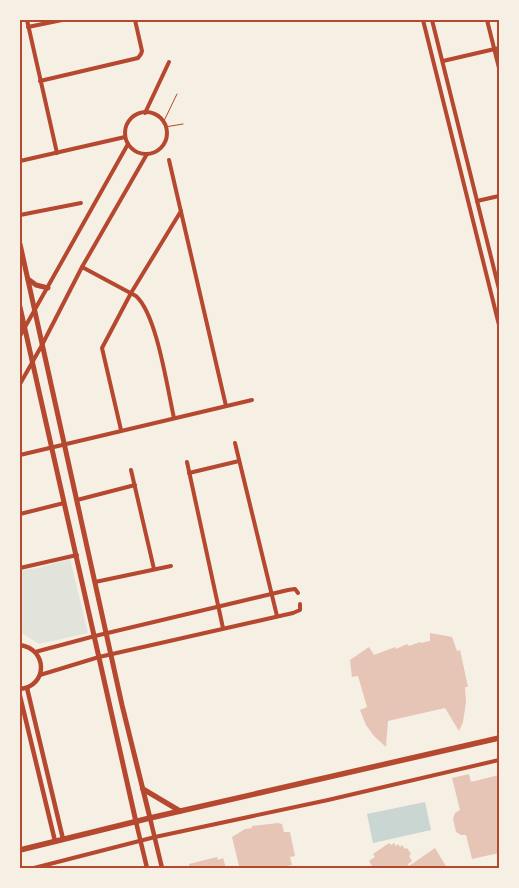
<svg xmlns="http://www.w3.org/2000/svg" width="519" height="888" viewBox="0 0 519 888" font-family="Figtree,sans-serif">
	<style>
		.green { fill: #e2e4dc }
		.water { fill: #c9d6d2 }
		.building { fill: #e6c5b7 }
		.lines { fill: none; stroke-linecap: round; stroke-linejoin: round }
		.path { stroke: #b5482f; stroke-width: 1 }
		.minor { stroke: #b5482f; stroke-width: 4 }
		.tertiary { stroke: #b5482f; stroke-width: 4.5 }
		.secondary { stroke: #b5482f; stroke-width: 5 }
		.primary { stroke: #b5482f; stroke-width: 5.5 }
		.neatline { fill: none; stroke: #b5482f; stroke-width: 2 }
	</style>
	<rect width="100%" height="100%" fill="#f6efe4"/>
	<path class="green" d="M70,559L88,633L39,644L20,632V570L38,568Z"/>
	<path class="water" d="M425,802L431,830L373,843L367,814Z"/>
	<g class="building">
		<path d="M430,633L452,637L457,651L460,650L468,687H465L466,702L463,722L459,731L445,708L388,721L386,747L374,736L366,725L360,710L367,707L358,676L352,677L350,660L369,647L374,655L395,647L396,649L407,644L409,646L420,642L421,643L430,641Z"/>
		<path d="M469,774L471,782L499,775V853L472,859L466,835H461L456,832L453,819L455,813L460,810L452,778Z"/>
		<path d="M278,823L282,824L284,832H290L295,856L290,857L292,865L277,868H241V866H239L232,837L245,829L252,828V826Z"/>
		<path d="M389,843L391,845L394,843L396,846L398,844L400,847L402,845L405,849L407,848L411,854L409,856L412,861L408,864L409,866L435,848L447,868H369L372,866L369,861L375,857L373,854Z"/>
		<path d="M217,857L218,860L223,858L226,868H190L189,864Z"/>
	</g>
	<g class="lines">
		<g class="path">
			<path d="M163,123L177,94"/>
			<path d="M165,127L183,124"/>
		</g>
		<g class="minor">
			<path d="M27,20L57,153"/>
			<path d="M423,20L499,325"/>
			<path d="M432,20L499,289"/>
			<path d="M487,20L499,68"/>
			<path d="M28,27L62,20"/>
			<path d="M443,61L499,48"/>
			<path d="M40,81L138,58L141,54L142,51L135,20"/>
			<circle cx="146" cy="133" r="21"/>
			<path d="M145,113L169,62"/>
			<path d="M169,160L226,406"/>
			<path d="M20,161L125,137"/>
			<path d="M477,201L499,196"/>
			<path d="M20,215L81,203"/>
			<path d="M82,267L136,296C157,315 167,387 174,418"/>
			<path d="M20,336L128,144"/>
			<path d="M20,384L42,345L82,267L147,154"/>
			<path d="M121,430L102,348L131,293L181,211"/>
			<path d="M235,443L277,616"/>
			<path d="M20,455L252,400"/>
			<path d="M187,462L223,628"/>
			<path d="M131,470L154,569"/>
			<path d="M189,473L239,461"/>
			<path d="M77,500L135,485"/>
			<path d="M20,514L64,503"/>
			<path d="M20,568L77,555"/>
			<path d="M95,582L171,566"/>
			<path d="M35,652L95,636L288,590L295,589L298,593"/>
			<path d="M40,675L99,657L293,613L300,610V604"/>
			<path d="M34,868L155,837L328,800L499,760"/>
		</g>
		<g class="tertiary">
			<path d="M20,645C48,649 48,686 20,689"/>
			<path d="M27,688L63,839"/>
			<path d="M20,696L55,841"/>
			<path d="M150,818L162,868"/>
			<path d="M136,822L147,868"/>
		</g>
		<g class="secondary">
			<path d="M20,244L122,705L150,818"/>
			<path d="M28,279L36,285L48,288"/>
			<path d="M20,307L136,822"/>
		</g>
		<g class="primary">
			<path d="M143,789L180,811"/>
			<path d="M20,850L150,818L499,738"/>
		</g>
	</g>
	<rect width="519" height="888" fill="none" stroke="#f6efe4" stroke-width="42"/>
	<rect x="21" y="21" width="477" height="846" class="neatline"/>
</svg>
